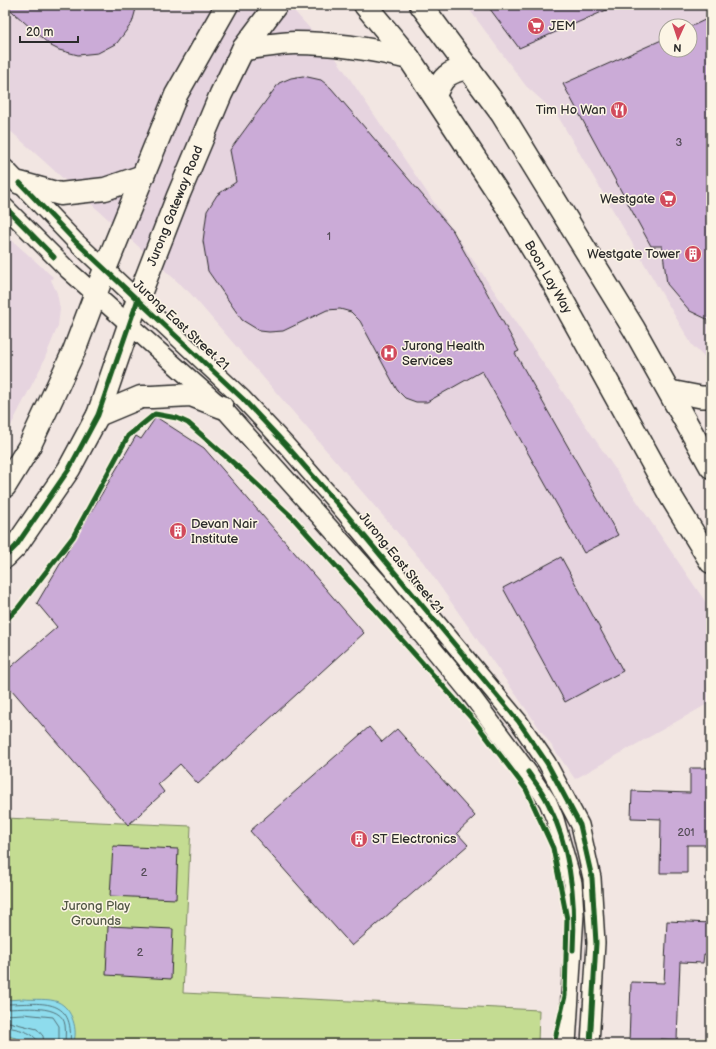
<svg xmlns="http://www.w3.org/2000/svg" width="716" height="1049" viewBox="0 0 716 1049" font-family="'Balsamiq Sans',sans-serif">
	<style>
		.built { fill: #e6d4df; fill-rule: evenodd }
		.green { fill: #c4dc92; stroke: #78845e }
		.water { fill: #8edced; stroke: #66959f }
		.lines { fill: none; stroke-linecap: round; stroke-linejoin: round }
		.shore { stroke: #537279; stroke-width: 1 }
		.building { fill: #cbabd7; stroke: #2b2b2b }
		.minor-casing { stroke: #2b2b2b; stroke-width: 20 }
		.tertiary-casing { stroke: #2b2b2b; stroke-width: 24 }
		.secondary-casing { stroke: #2b2b2b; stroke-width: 25 }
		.primary-casing { stroke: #2b2b2b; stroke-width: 25 }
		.minor { stroke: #fcf5e5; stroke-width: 17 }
		.tertiary { stroke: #fcf5e5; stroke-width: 21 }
		.secondary { stroke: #fcf5e5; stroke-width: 22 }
		.primary { stroke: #fcf5e5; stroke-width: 22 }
		.cycleway-casing { stroke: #fcf5e5; stroke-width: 8 }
		.cycleway { stroke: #1b5e20; stroke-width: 5 }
		.labels { text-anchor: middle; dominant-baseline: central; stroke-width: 3; stroke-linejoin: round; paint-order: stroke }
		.number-label { font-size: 11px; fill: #534b56 }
		.poi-label { font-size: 13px; fill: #2b2b2b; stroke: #fcf5e5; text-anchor: start }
		.street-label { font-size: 13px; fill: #2b2b2b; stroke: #fcf5e5 }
		.park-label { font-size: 13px; fill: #515745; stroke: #fcf5e5 }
	</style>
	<rect width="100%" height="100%" fill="#f2e6e2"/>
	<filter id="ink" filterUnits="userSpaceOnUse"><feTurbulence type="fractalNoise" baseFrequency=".025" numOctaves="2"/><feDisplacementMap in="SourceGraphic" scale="8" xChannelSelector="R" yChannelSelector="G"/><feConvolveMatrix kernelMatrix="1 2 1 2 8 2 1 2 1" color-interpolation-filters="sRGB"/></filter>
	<g filter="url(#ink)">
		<g class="built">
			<path d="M5,5H289L335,57L711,610V702L575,779L423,562L190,293L5,126Z"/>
			<path d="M466,5H711V360L702,355L692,345L556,113L526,86ZM666,26H690V50H666Z"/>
			<path d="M5,234L53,277L51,280L57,293L60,309L58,326L42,365L5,437Z"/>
		</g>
		<path class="green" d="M5,818L191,826L183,993L539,1010L538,1044H5Z"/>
		<path class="water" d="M23,999C34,1000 49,998 58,1002C72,1008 79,1031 73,1044H37L5,1035V1000Z"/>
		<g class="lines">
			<g class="shore">
				<path d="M5,1004C40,1004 75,995 70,1044"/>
				<path d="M5,1009C22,1009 62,1003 65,1025C66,1032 65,1038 65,1044"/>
				<path d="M5,1015L23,1014L53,1017L59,1026V1044"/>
				<path d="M5,1021L37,1029L43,1036L44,1044"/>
				<path d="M5,1027C15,1028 37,1032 38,1044"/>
			</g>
		</g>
		<g class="building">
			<path d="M5,5H137L132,23L117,43L98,53L78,55L59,50L51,46Z"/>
			<path d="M487,5H618L519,48Z"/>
			<path d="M711,17V321L690,311L667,284L662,246H651L563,84L666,38V50H690V27Z"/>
			<path d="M303,76L321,80L331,88L453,231L519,351L515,353L618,535L584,553L482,371L427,402H416L405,398L397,390L360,321L351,312L340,309L327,310L283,331L269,332L260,331L242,320L208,271L203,241L207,211L217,195L236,182L230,150L279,83L291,78Z"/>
			<path d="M156,417L204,448L364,633L198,784L180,764L158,784L164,792L128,825L5,682V672L57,627L37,603L136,436L141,439Z"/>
			<path d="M561,557L623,671L565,702L503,588Z"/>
			<path d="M369,727L382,742L397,729L475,816L457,833L468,845L352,946L250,831Z"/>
			<path d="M690,768H711V845H687V873H660L661,819L631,818L632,791L690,793Z"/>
			<path d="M113,846L178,849L176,899L110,896Z"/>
			<path d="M667,921L711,923V955L704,954L703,963L680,962L677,1040L660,1039V1044H629L631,982L664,983Z"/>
			<path d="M108,926L173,929L171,979L106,975Z"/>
		</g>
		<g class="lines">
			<g class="minor-casing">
				<g id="minor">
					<path d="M5,168L75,241L243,399L286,445L347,515L519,722L547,763L580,825L592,878L596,943L590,1044"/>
					<path d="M5,207L68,270L222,407L380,584L471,695L528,772L548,802L555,819L573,883L575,914L567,1044"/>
				</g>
			</g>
			<g class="tertiary-casing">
				<path id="tertiary" d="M670,391L701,397H711"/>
			</g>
			<g class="secondary-casing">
				<g id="secondary">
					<path d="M20,183L60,194L105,189L143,176"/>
					<path d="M98,415L141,397H152L191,395L222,407"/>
					<path d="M5,486L29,447L74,351L105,269L176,95L227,5"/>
					<path d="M5,557L16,546L69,469L98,415L138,299L178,196L221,94L243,49L276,5"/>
				</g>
			</g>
			<g class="primary-casing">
				<g id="primary">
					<path d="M365,5L409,58L506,205L552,281L670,495L711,562"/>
					<path d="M421,5L502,114L634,329L711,467"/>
					<path d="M243,49C261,47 278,43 296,43C335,43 372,49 409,58"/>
					<path d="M435,97C441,77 449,71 469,68"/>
				</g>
			</g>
			<use href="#minor" class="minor"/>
			<use href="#tertiary" class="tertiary"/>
			<use href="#secondary" class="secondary"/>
			<use href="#primary" class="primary"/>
			<g class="cycleway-casing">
				<g id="cycleway">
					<path d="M20,183L75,241L243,399L286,445L347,515L519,722L547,763L580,825L592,878L596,943L590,1044"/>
					<path d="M5,207L54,257"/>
					<path d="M5,557L16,546L69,469L98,415L138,299"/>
					<path d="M5,621L18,608L73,537L128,436L155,414L177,418L188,423L246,474L294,519L475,722L526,789L553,848L567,919L565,996L554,1044"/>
					<path d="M528,772C535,782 543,792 548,803C571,849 576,900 573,950"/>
				</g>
			</g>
			<use href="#cycleway" class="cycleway"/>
		</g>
	</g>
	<defs>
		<g id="supermarket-disc" transform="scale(0.9)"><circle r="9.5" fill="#d1495b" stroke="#fcf5e5"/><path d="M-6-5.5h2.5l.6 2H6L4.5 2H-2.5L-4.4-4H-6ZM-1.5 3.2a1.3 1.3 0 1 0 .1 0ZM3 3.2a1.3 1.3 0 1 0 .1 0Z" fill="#fff"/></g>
		<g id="restaurant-disc" transform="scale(0.9)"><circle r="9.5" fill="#d1495b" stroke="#fcf5e5"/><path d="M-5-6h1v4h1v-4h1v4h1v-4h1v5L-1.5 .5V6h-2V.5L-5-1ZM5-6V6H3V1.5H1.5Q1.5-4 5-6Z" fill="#fff"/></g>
		<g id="building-disc" transform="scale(0.9)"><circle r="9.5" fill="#d1495b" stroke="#fcf5e5"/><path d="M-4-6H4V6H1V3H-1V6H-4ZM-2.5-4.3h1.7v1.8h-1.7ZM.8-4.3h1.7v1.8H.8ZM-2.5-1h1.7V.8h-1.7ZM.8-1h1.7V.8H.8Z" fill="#fff"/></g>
		<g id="hospital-disc" transform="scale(0.9)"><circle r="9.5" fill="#d1495b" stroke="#fcf5e5"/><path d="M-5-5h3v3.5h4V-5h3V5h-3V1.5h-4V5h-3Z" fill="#fff"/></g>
	</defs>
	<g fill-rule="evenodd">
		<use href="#supermarket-disc" x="536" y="26"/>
		<use href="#restaurant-disc" x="619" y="110"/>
		<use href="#supermarket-disc" x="668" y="199"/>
		<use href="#building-disc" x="693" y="254"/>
		<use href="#hospital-disc" x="389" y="353"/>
		<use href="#building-disc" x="178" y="531"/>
		<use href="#building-disc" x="359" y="839"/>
	</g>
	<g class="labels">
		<g class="number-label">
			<text x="679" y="142">3</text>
			<text x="329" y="236">1</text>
			<text x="686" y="832">201</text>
			<text x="144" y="872">2</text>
			<text x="140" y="952">2</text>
		</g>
		<g class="poi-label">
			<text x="549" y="26">JEM</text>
			<text x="606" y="110" text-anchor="end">Tim Ho Wan</text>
			<text x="655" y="199" text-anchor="end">Westgate</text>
			<text x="680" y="254" text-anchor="end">Westgate Tower</text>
			<text x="402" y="346">Jurong Health<tspan x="402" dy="15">Services</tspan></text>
			<text x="191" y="524">Devan Nair<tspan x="191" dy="15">Institute</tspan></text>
			<text x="372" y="839">ST Electronics</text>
		</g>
		<g class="street-label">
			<text transform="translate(175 206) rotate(-68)">Jurong Gateway Road</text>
			<text transform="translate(548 277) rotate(60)">Boon Lay Way</text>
			<text transform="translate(181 325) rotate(43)">Jurong East Street 21</text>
			<text transform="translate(401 563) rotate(51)">Jurong East Street 21</text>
		</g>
		<g class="park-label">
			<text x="96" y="906">Jurong Play<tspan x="96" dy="15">Grounds</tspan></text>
		</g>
	</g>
	<rect width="716" height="1049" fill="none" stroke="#fcf5e5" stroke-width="20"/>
	<rect x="10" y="10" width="696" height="1029" fill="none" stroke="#2b2b2b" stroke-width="1.5" filter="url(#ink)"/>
	<g transform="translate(678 38) rotate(183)"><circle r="19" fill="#fcf5e5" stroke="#a8a49b"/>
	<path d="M0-3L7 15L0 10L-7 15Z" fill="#d1495b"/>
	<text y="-6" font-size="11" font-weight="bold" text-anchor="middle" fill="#2b2b2b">N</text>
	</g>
	<path d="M20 36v6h58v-6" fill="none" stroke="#2b2b2b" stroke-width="2"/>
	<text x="26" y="36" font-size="12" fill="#2b2b2b" stroke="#fcf5e5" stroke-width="3" paint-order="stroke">20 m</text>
</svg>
